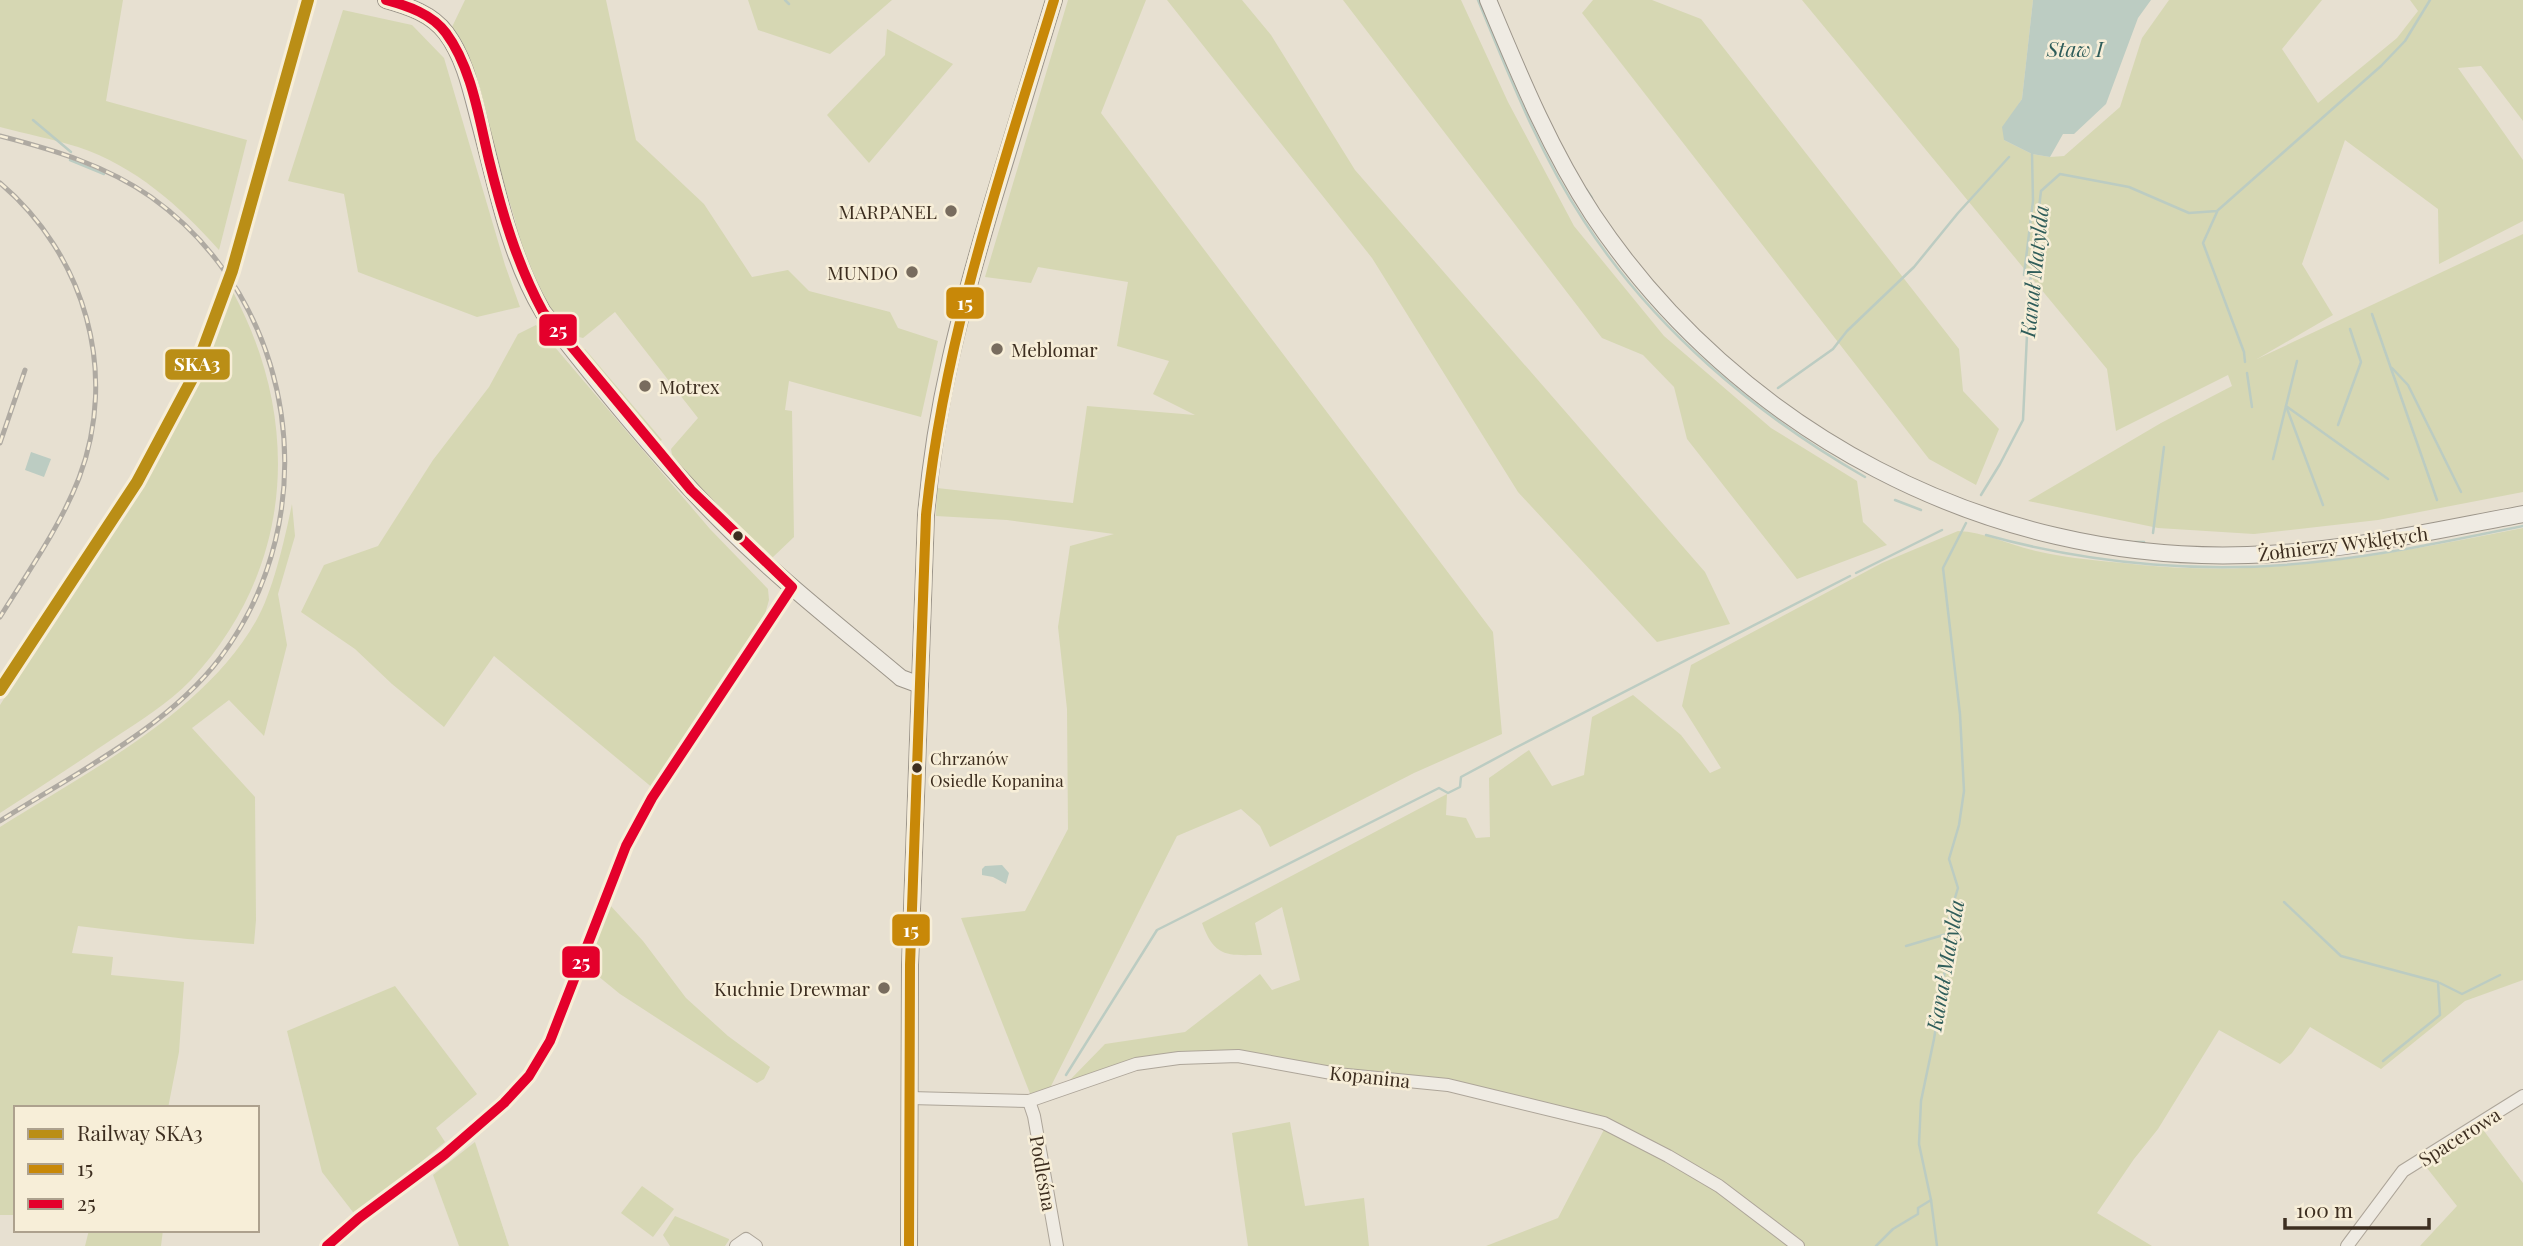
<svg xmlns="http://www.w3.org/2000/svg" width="2523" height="1246" viewBox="0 0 2523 1246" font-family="'Playfair Display',serif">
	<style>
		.green { fill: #d6d7b3 }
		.water { fill: #bcccc2 }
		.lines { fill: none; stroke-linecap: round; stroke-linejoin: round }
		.stream { stroke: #bcccc2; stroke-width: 2.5 }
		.street-casing { stroke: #ada599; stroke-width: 14 }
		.secondary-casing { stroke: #9c958a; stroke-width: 18 }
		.street { stroke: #efebe3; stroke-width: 12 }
		.secondary { stroke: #efebe3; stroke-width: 16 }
		.rail-casing { stroke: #afaaa2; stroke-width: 5 }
		.rail { stroke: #f7eed8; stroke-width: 2.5; stroke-dasharray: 8; stroke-linecap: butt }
		.bus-1-casing { stroke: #f7eed8; stroke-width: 16 }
		.bus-2-casing { stroke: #f7eed8; stroke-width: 16 }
		.bus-1 { stroke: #c88808; stroke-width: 10 }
		.bus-2 { stroke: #e4002b; stroke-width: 10 }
		.rail-1-casing { stroke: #f7eed8; stroke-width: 18 }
		.rail-1 { stroke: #ba8e16; stroke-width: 12 }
		.poi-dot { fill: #786c5e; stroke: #f7eed8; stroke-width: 2.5 }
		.bus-dot { fill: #3d2e20; stroke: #f7eed8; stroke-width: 2.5 }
		.labels { text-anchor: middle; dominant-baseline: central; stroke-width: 5; stroke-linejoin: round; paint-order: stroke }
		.bus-label { font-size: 17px; fill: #3d2e20; stroke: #f7eed8; text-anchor: start }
		.poi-label { font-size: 19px; fill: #3d2e20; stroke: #f7eed8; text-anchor: end }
		.street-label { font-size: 19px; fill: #3d2e20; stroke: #f7eed8 }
		.water-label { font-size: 21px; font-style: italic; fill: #2f5d5a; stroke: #f7eed8 }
		.line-badge { stroke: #f7eed8; stroke-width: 2.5 }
		.badge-label { font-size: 19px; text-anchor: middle; font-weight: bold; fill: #fff }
	</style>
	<rect width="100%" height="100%" fill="#e7e0d1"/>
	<g class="green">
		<path d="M0,0H123L106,101L247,140L219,250C180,206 135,166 78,147C53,139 26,134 0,127Z"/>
		<path d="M465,0H606L636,140L704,204L752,277L788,270L809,291L890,312L898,328L938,341L921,417L789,381L785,410L792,411L794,537L773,557L770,558L698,486L672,455L671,449L698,418L615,312L583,338L566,334L544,304L522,253L515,220L481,107L461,46L452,27Z"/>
		<path d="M748,0H892L830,54L758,30Z"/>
		<path d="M1068,0H1146L1101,113L1493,632L1502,734L1414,773L1270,847L1260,826L1241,809L1177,836L1048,1092L1031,1096L961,918L1025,911L1068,829L1067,709L1058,627L1070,546L1114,534L1007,520L936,516L937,488L1073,503L1087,406L1195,415L1153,394L1169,361L1117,346L1128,282L1038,267L1031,283L985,277Z"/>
		<path d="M1167,0H1242L1271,35L1355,170L1705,572L1730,624L1657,642L1518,492L1372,258Z"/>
		<path d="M1343,0H1461L1508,102L1574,226L1664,336L1771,428L1857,481L1863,522L1887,545L1797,579L1687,439L1674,387L1643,355L1602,338Z"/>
		<path d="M1593,0H1652L1701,19L1959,349L1963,391L1999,429L1976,485L1929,459L1582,13Z"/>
		<path d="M1802,0H2033L2022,99L2009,119L2004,140L2032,154L2050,157L2064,156L2120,107L2142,38L2169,0H2322L2282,49L2318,103L2397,38L2418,11L2410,0H2523V121L2481,66L2458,68L2523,160V221L2439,264L2438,209L2345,140L2302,264L2333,315L2257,359L2523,234V492L2378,520L2254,534L2158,528L2028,501L2161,423L2232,386L2228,375L2116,431L2107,369Z"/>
		<path d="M343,10L412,25L444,58L505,265L520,307L477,317L358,272L344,194L288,181Z"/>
		<path d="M887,29L953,64L869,163L827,115L885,55Z"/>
		<path d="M233,292C303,423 293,570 191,680C168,704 138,722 111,740C74,765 37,789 0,813V705L154,461L208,357Z"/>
		<path d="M536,325L710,529L768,589L769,600L765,614L654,789L494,656L444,727L392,684L355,649L301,612L324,565L378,546L433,460L489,387L518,334Z"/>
		<path d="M585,349L662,440L656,443L582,350Z"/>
		<path d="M292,504L295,536L278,594L287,645L264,736L229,700L192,728L255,797L256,920L254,944L187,939L78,926L72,953L113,957L111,975L184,982L179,1052L168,1108H16V1215H0V827C87,772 204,713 256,621C273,592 285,538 292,504Z"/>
		<path d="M2523,528V980L2465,1001L2381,1069L2310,1027L2292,1053L2280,1064L2219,1030L2158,1129L2134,1159L2097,1213L2152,1246H1805L1742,1196L1698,1168L1792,1246H1486L1558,1218L1609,1120L1236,1051L1068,1082L1105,1044L1185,1032L1260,974L1272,990L1300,980L1282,907L1255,923L1262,955C1228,955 1215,959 1202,923L1447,794L1446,815L1466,818L1476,838L1490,837L1489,778L1529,750L1552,786L1584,775L1592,717L1633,695L1681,735L1710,773L1721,768L1682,706L1691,665L1882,563L1958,531C1984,532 2010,545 2036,551C2070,559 2106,561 2141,565C2271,578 2397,553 2523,528Z"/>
		<path d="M609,904L643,941L686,998L728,1036L770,1067L764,1079L757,1083L620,994L587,967Z"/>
		<path d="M395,986L477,1094L436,1128L445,1142L356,1216L322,1172L287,1031Z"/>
		<path d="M1290,1122L1305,1206L1364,1198L1369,1246H1248L1232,1133Z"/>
		<path d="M2481,1127L2523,1183V1246H2420L2457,1206L2423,1163Z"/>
		<path d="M475,1142L509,1246H459L433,1175Z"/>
		<path d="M642,1186L674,1209L653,1237L621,1213Z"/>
		<path d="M675,1216L729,1239V1240L725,1246H670L663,1235Z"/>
		<path d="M89,1230H163L161,1246H85Z"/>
	</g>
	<g class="water">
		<path d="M2033,0H2151L2138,18L2106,104L2074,134H2063L2050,157L2032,154L2004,140L2002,127L2022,99Z"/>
		<path d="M31,452L51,459L44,477L25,470Z"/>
		<path d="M1002,865L1009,873L1006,884L993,877L982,875V869L985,866Z"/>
	</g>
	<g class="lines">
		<g class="stream">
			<path d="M785,0L789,4"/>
			<path d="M1478,0C1509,75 1539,153 1584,221C1653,328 1755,414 1865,477"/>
			<path d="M33,120L71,152"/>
			<path d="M70,160L104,174"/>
			<path d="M1586,189L1592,198"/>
			<path d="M2217,212L2203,243L2244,352L2245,362"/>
			<path d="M2024,275L2033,201L2032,154"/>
			<path d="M2372,314L2437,500"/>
			<path d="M2297,361L2286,406L2323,505"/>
			<path d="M2392,368L2408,385L2461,492"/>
			<path d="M2247,373L2252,407"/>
			<path d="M1778,388L1833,349L1847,331L1914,267L1958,213L2009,157"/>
			<path d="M2338,425L2361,362L2350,329"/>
			<path d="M2273,459L2286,406L2388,479"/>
			<path d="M1981,495L2000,464L2023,420L2029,292L2041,191L2060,174L2129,187L2189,213L2217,211L2381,66L2405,41L2430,0"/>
			<path d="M1895,500L1921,510"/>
			<path d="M2153,533L2164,447"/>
			<path d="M1986,535C2094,565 2211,575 2324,561C2391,554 2457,539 2523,526"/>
			<path d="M2135,542H2144"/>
			<path d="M1856,573L1942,530"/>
			<path d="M2284,902L2341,956L2438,982L2440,1015L2383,1061"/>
			<path d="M1906,946L1950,933"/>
			<path d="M2440,983L2462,994L2500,975"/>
			<path d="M1066,1075L1157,930L1439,788L1448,793L1460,787L1461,777L1515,748L1850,576"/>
			<path d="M1876,1246L1893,1229L1918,1214V1208L1931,1200"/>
			<path d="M1937,1246L1931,1200L1919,1144L1921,1101L1934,1039L1951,932L1947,924L1958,888L1949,859L1959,825L1964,791L1960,714L1943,568L1966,523"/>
		</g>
		<g class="street-casing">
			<g id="street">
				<path d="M910,1098L1029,1101L1136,1064L1179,1058L1238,1056L1337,1074L1448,1085L1604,1123L1668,1156L1719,1186L1798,1246"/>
				<path d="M1029,1101L1034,1116L1057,1246"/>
				<path d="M327,1246L359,1218L444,1155L504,1103L529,1076L550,1041L626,846L652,798L792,587"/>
				<path d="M736,1246L746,1239L756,1246"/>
				<path d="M2347,1246L2403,1171L2523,1096"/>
			</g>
		</g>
		<g class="secondary-casing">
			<g id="secondary">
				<path d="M386,0C408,6 432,14 446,33C465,58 472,94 480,124C497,188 509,255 543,312C598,383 656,455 720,520C776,577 839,626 901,678L920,685"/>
				<path d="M1488,0C1519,74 1549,148 1593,215C1737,431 1988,564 2248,555C2341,552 2432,531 2523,514"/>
				<path d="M909,1246L910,965L926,515C935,405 961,309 992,204C1013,136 1033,68 1054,0"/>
			</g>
		</g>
		<use href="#street" class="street"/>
		<use href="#secondary" class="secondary"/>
		<g class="rail-casing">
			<g id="rail">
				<path d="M0,136C54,150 105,165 151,197C298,302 328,515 220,658C167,728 74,774 0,821"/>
				<path d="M0,183C85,255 119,372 79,478C60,527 28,572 0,617"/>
				<path d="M0,443L25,370"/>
			</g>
		</g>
		<use href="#rail" class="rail"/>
		<g class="bus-1-casing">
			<path id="bus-1" d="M909,1246L910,965L926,515C944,338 1002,169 1054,0"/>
		</g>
		<g class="bus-2-casing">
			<path id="bus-2" d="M327,1246L359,1218L444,1155L504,1103L529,1076L550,1041L626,846L652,798L792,587L691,490L543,312C517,264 502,213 489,160C479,119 472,68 446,33C432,14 408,6 386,0"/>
		</g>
		<use href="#bus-1" class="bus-1"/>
		<use href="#bus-2" class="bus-2"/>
		<g class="rail-1-casing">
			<path id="rail-1" d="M0,690L137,482L192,379L232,271L308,0"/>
		</g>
		<use href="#rail-1" class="rail-1"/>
	</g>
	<g class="poi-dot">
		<circle cx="951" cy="211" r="7"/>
		<circle cx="912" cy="272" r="7"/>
		<circle cx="997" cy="349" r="7"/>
		<circle cx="645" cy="386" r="7"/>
		<circle cx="884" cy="988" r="7"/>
	</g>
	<g class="bus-dot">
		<circle cx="738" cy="536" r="6"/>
		<circle cx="917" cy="768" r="6"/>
	</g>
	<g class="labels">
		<g class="bus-label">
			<text x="930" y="758">Chrzanów<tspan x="930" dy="22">Osiedle Kopanina</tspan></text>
		</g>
		<g class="poi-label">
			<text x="937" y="211">MARPANEL</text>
			<text x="898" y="272">MUNDO</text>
			<text x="1011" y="349" text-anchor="start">Meblomar</text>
			<text x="659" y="386" text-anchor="start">Motrex</text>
			<text x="870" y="988">Kuchnie Drewmar</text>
		</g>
		<g class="street-label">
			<text transform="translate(2343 543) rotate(-7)">Żołnierzy Wyklętych</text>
			<text transform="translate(1370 1076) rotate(6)">Kopanina</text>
			<text transform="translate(2459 1136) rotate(-32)">Spacerowa</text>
			<text transform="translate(1044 1173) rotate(80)">Podleśna</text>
		</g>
		<g class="water-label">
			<text x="2075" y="48">Staw I</text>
			<text transform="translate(2033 271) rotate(-84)">Kanał Matylda</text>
			<text transform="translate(1944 965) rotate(-80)">Kanał Matylda</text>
		</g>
	</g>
	<g class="line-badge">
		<rect x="945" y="286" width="40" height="34" rx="7" fill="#c88808"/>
		<rect x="538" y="313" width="40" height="34" rx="7" fill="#e4002b"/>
		<rect x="164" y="348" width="67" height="33" rx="7" fill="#ba8e16"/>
		<rect x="891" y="913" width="40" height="34" rx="7" fill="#c88808"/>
		<rect x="561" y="945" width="40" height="34" rx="7" fill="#e4002b"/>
	</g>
	<g class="badge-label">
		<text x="965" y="310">15</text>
		<text x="558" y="337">25</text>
		<text x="197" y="371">SKA3</text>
		<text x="911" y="937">15</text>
		<text x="581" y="969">25</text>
	</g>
	<rect x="14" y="1106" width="245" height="126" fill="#f7eed8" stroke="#ada18e" stroke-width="2"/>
	<rect x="28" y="1129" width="35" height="10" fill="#ba8e16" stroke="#ada18e" stroke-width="2"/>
	<text x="77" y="1141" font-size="21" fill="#3d2e20">Railway SKA3</text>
	<rect x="28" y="1164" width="35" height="10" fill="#c88808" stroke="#ada18e" stroke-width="2"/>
	<text x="77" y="1176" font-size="21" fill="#3d2e20">15</text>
	<rect x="28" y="1199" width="35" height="10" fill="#e4002b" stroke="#ada18e" stroke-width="2"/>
	<text x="77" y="1211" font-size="21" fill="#3d2e20">25</text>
	<path d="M2285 1218v10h144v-10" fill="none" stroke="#3d2e20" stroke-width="3.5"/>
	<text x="2296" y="1218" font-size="21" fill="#3d2e20" stroke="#f7eed8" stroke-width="5" paint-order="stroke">100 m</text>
</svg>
